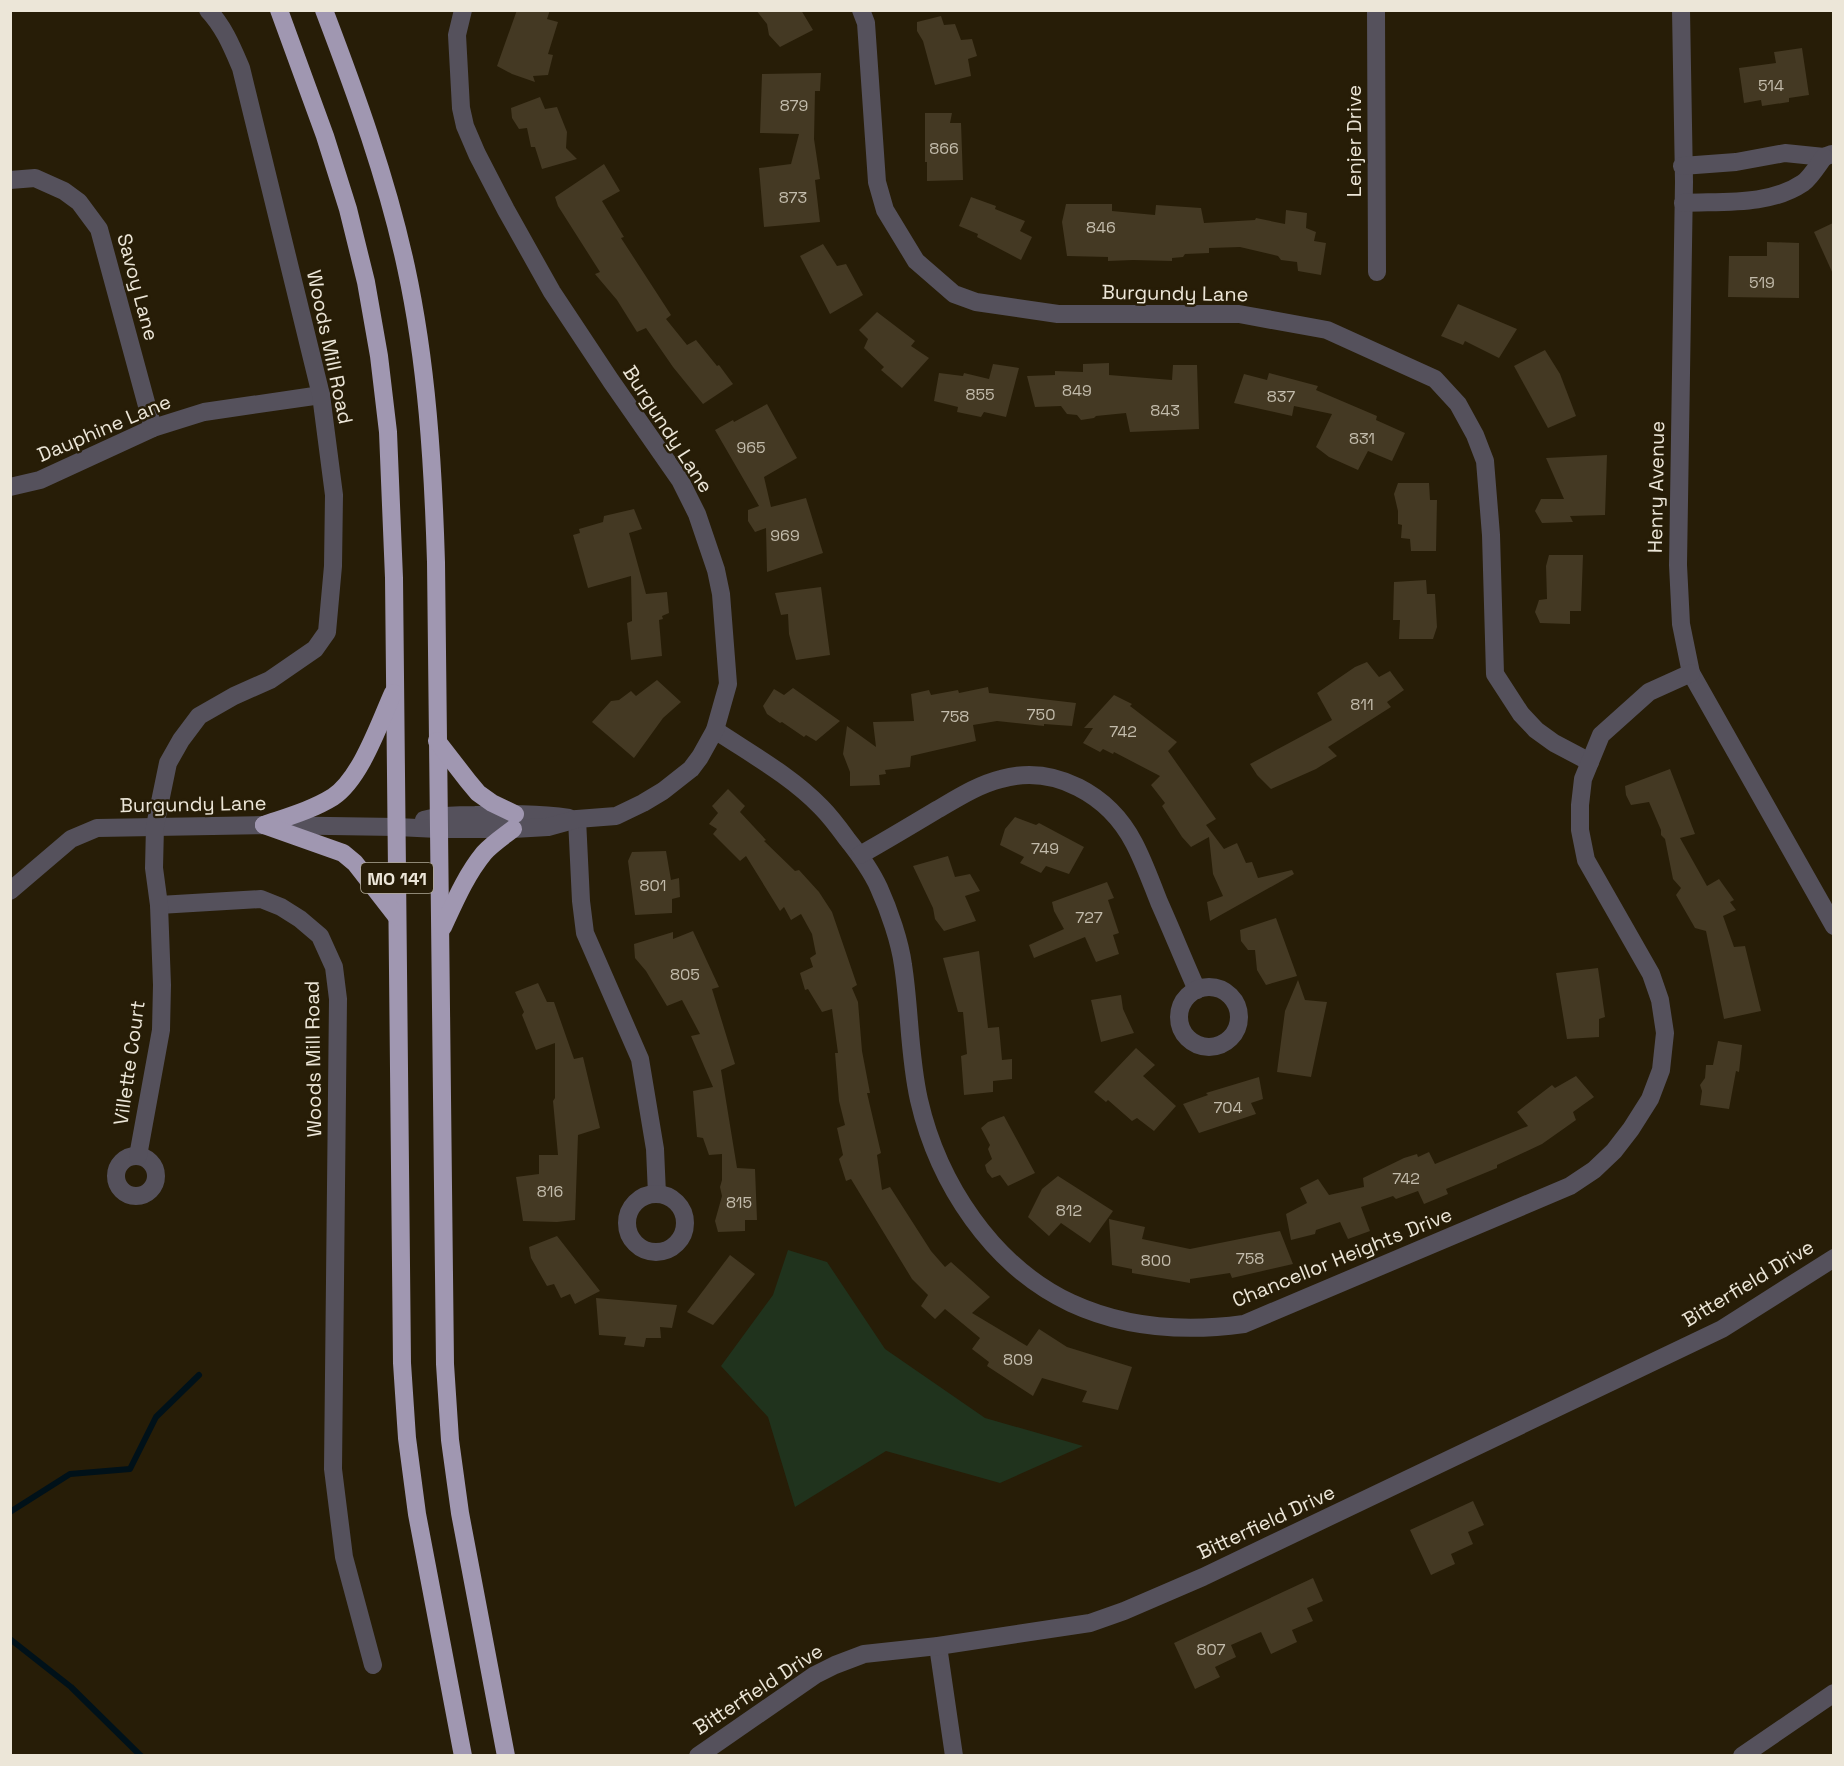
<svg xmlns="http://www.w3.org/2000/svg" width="1844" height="1766" viewBox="0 0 1844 1766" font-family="'Space Grotesk',sans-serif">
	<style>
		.green { fill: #20331d }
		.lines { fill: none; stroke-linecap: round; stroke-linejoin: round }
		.stream { stroke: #001119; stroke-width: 6 }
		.building { fill: #443923 }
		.minor { stroke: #55515c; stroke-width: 18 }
		.highway { stroke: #a097b1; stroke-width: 18 }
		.labels { text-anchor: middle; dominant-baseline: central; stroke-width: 5; stroke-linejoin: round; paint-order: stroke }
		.number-label { font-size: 16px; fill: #c2bbab }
		.shield { fill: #271d07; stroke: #b1aa99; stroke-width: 1.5 }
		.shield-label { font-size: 18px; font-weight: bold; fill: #ece6d8 }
		.street-label { font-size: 20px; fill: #ece6d8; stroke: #271d07 }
	</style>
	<rect width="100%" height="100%" fill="#271d07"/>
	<path class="green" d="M788,1250L827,1262L885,1349L985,1418L1083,1446L1000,1483L886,1451L795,1507L768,1417L721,1366L773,1295Z"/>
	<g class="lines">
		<g class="stream">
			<path d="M10,1512L70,1474L130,1469L156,1417L199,1375"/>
			<path d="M10,1639L71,1687L141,1756"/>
		</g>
	</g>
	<g class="building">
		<path d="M517,10H550L547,19L558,22L548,54L553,55L548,75L533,76L535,82L512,74L497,66Z"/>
		<path d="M756,10H801L813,30L780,47L769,35L767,24Z"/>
		<path d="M941,16L944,25L955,24L961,40L972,39L977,56L968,59L971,76L935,85L923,41L917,31V22Z"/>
		<path d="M1802,48L1809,95L1789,98V102L1762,106L1761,100L1744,103L1739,68L1776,63L1774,52Z"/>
		<path d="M821,73L820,91H815L814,139L820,179L815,180L820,222L764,227L759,168L791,164L799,134L760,133L762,74Z"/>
		<path d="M540,97L545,109L557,107L567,132L566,148L577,159L542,169L535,147H531L527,128L519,129L512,118L511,108Z"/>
		<path d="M925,113H952L950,123H961L963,180L927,181V162H925Z"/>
		<path d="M604,164L620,191L602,201L624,237L621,238L671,315L666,319L687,345L696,340L717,366L719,365L733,384L703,404L673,367L646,328L637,332L617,300L595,274L600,272L558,206L555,197Z"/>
		<path d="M971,197L996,206L995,209L1025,221L1020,231L1032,237L1021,260L977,237L978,234L959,226Z"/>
		<path d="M1066,204H1112V211L1155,215L1156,205L1201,208L1204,223L1255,220L1256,218L1285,224L1286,210L1307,213L1306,228L1316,232L1314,241L1326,243L1321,275L1298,271L1297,262L1281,260L1278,256L1240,247L1209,248V253L1185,254L1183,257L1172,258V261L1133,260L1108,261V257L1067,256L1062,222Z"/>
		<path d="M1833,223V274L1814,232Z"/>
		<path d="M1767,242L1799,243V298L1728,297L1729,256H1767Z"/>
		<path d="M823,244L837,266L846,264L863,295L830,314L800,256Z"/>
		<path d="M1458,304L1517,329L1499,358L1465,341L1463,345L1441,336Z"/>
		<path d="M877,312L915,341L911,346L929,358L902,388L881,370L884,367L864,348L868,339L859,330Z"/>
		<path d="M1545,350L1560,374L1576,416L1548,428L1514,366Z"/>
		<path d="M1109,363V375L1172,380L1173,365H1197L1199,429L1130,432L1126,413L1096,416L1094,418L1081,420L1077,415L1067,414L1061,406L1035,407L1027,376L1055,375V371L1083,372V364Z"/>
		<path d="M993,364L1019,368L1006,417L984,412L981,417L957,412L958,407L934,401L939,373L963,376L964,373L989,379Z"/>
		<path d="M1269,373L1318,386L1316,390L1377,416L1376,420L1405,433L1392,461L1368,451L1358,470L1329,457L1316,447L1332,414L1294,406L1292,416L1234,403L1244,374L1267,380Z"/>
		<path d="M767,404L797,458L764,477L771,507L806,498L823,553L767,572L766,528L755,532L748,521V510L759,506L715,430L733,420L734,422Z"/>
		<path d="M1607,455L1605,515L1570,516L1573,522L1542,523L1535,511L1541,499H1564L1546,458Z"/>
		<path d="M1398,483H1429L1430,500H1437L1436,551H1411L1410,539L1401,538L1402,525L1398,524V511L1394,494Z"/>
		<path d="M634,509L642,529L629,533L646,594L667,592L669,613L662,616L663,619L659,620L662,656L631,660L627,623L632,621L631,576L588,588L573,535L580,533L579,529L603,522L604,516Z"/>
		<path d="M1549,555H1583L1581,611H1570V624L1540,623L1535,612L1539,600L1547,599L1546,566Z"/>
		<path d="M1426,580L1427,594H1435L1437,627L1433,639H1399L1400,620H1393L1394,582Z"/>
		<path d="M821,587L830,655L796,660L789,634L788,614L781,615L775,593Z"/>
		<path d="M1367,662L1379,677L1390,671L1404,690L1387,702L1391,707L1328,747L1337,756L1316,769L1271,789L1257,775L1250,764L1332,720L1317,693L1355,667Z"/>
		<path d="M657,680L681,702L663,718L634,758L592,722L611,701L619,700L631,691L636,696Z"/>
		<path d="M988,687L989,693L1076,703L1072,726L1044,724V726L997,721L973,725L976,741L911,756L910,767L885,770L886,774L879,775L880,785L850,786V772L843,754L847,726L876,747L873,722L914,721L911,694L929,690L931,695L958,690L959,693Z"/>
		<path d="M793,688L840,721L816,741L806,735L804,737L782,722L780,723L767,714L763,706L774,689L784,695Z"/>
		<path d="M1114,695L1132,704L1130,706L1177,742L1168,751L1216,819L1206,825L1224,849L1237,843L1246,863L1252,862L1258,878L1292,870L1294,874L1210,921L1207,902L1223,896L1213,874L1209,837L1191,847L1182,837L1162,806L1165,803L1151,785L1160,776L1114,752L1113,754L1103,749L1100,752L1083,743L1093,728H1084Z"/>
		<path d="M1670,769L1695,834L1680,838L1707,886L1719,879L1734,900L1730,902L1736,910L1723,916L1734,947L1745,946L1761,1011L1724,1019L1706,931L1695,928L1676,895L1681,888L1673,879L1665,839L1661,835V830L1649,802L1631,805L1626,795L1625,786Z"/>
		<path d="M728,789L745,806L740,812L766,840L764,841L795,871L799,870L819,892L832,912L857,985L852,988L858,1002L862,1051L870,1093H867L881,1153L877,1155L882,1190L890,1187L931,1251L945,1267L951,1262L990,1297L972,1313L1027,1346L1039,1329L1067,1347L1132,1367L1118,1410L1082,1402L1087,1391L1042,1378L1033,1396L987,1366L989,1362L972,1349L980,1338L945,1309L935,1319L921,1306L928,1295L912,1279L851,1179L846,1181L839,1159L843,1155L837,1128L845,1125L839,1101L835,1053H838L832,1009L822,1012L808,989L805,990L800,973L813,967L810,958L816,954L812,934L801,914L791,920L784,907L780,911L746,856L740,861L713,834L717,829L709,824L718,813L712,806Z"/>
		<path d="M1015,817L1036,825L1039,823L1084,847L1069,874L1046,866L1041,873L1020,863L1024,857L1000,845L1005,829Z"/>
		<path d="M666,851L671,880L679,878L680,897L672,899V913L635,915L628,861L632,852Z"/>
		<path d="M948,856L955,877L970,874L980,891L965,896L976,921L944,931L935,919L933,908L913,866Z"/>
		<path d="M1107,882L1114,898L1108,900L1119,933L1113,935L1119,954L1096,962L1085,937L1034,958L1029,945L1064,929L1054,911L1052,902Z"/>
		<path d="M1276,918L1297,976L1266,985L1257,970L1255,950H1248L1241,941L1240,930Z"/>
		<path d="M693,931L719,987L712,989L735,1064L721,1070L737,1168L755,1169L757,1220H745V1231L718,1232L715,1221L722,1196L720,1187L722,1180V1154L709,1155L703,1138L697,1137L693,1091L713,1087L691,1036L700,1034L682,1000L667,1006L646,971L635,958L634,944L673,932V939Z"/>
		<path d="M979,951L988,1028L999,1027L1002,1060L1012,1059V1079L993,1081V1092L964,1095L961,1056L967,1054L963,1012H958L943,958Z"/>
		<path d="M1598,968L1605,1017L1599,1019V1037L1567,1039L1556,973Z"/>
		<path d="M1298,980L1305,1000L1327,1002L1311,1077L1277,1072L1285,1011Z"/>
		<path d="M538,983L547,1002H554L574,1059L583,1057L600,1128L578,1135L575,1220L557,1222L523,1221L516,1177L539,1174V1155H558L553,1101L555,1098V1043L536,1050L522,1015L524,1012L515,992Z"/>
		<path d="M1121,995L1123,1009L1134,1033L1101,1042L1091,1000Z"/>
		<path d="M1718,1041L1742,1045L1739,1072L1736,1071L1729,1109L1700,1105L1702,1091L1700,1085L1705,1078L1706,1065H1713Z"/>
		<path d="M1136,1048L1155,1065L1143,1076L1176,1106L1154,1131L1137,1118L1132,1121L1108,1100L1106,1102L1094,1092Z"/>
		<path d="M1576,1076L1594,1097L1573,1112L1576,1120L1542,1144L1497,1165V1168L1446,1189L1448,1194L1424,1204L1418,1191L1396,1199L1393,1196L1361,1207L1370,1231L1348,1239L1340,1222L1316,1230L1315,1234L1291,1240L1286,1214L1307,1203L1300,1188L1318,1179L1329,1195L1364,1187L1363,1178L1404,1158L1417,1154L1418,1157L1429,1152L1435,1164L1528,1126L1517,1112L1552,1085L1555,1088Z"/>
		<path d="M1259,1077L1263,1099L1251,1103L1256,1114L1199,1133L1183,1104L1208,1095L1206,1093Z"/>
		<path d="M1004,1116L1035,1173L1008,1186L1000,1175L992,1178L987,1172L985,1165L992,1159L988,1149L990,1145L981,1128L988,1122Z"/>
		<path d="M1058,1176L1113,1211L1090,1243L1061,1223L1049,1236L1028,1217L1042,1189Z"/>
		<path d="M1109,1219L1145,1227L1142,1239L1190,1249L1280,1231L1293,1264L1232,1278L1230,1273L1190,1279V1283L1132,1273V1269L1112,1265Z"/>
		<path d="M557,1236L600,1291L575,1304L570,1294L561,1298L554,1284L547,1286L531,1258L529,1247Z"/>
		<path d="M730,1255L755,1274L713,1325L687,1312Z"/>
		<path d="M596,1298L677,1305L672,1328L660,1327L661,1338H646L644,1347L624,1345L626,1337L599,1335Z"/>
		<path d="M1473,1501L1484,1525L1468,1532L1473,1544L1451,1554L1455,1564L1431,1575L1410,1530Z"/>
		<path d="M1313,1578L1323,1601L1307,1608L1313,1621L1292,1630L1297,1642L1271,1654L1261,1632L1231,1645L1236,1657L1215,1667L1220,1677L1195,1689L1174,1643Z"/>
	</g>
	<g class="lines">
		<g class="minor">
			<path d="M861,10L866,23L877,182L885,210L916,261L954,294L976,302L1058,314H1239L1327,330L1435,379L1458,404L1475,435L1485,461L1491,535L1495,674L1521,714L1536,730L1554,743L1590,762"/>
			<path d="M1376,10L1377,272"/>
			<path d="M1681,10L1684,182L1678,565L1681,624L1691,673L1834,926"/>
			<path d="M1682,166L1736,162L1785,153L1824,157L1832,154"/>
			<path d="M10,180L35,178L64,191L79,202L99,229L153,428"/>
			<path d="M1683,203C1723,201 1769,206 1803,183C1811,177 1818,165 1824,157"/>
			<path d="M10,487L40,480L153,428L204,412L321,395"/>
			<path d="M715,730C751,754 791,776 821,807C831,817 839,828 847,839C859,854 871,870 879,888C889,910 900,942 903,965C910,1010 909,1056 919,1100C938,1183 992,1266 1071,1303C1125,1328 1186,1332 1244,1324L1570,1186L1594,1170L1614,1151L1631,1129L1650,1099L1661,1070L1665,1033L1660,1000L1651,974L1586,860L1580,830V805L1583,779L1601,735L1649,692L1691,673"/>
			<path d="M577,819L581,901L585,933L640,1059L655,1149L657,1194"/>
			<path d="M424,820C441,815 458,815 475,815C507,814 538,813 569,818"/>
			<path d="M860,855C885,841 910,826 935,811C956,799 977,785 1001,779C1055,764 1109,795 1134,843C1144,862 1151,882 1159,902C1172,931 1184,961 1197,990"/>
			<path d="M10,891L71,839L97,828L264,825L397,827L438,829H513L548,827L577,819L616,816L643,803L663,791L691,769L700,757L715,730L728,684L721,594L716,570L697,514L680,480L611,381L552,292L506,210L477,154L465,126L461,108L457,35L463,10"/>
			<path d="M159,905L261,899L281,907L300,919L320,936L334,967L338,999L333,1469L344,1557L373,1665"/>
			<circle cx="1209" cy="1017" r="30"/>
			<circle cx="136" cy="1176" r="20"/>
			<path d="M138,1156L161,1030L162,985L159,905L154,868L155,826L168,763L181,740L199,716L234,696L270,680L315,649L327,632L333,566L334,495L321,395L241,68C232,47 224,27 208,10"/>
			<circle cx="656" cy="1223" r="29"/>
			<path d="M938,1646L954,1756"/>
			<path d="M698,1756L815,1675L835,1665L864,1654L938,1646L1090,1623L1124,1611L1203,1577L1722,1329L1834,1258"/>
			<path d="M1742,1756L1834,1693"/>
		</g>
		<g class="highway">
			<path d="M279,10L325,136L348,209L366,282L379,356L388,432L394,578L402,1363L407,1438L417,1514L463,1756"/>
			<path d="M324,10C356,94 387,179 406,267C427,364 433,463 436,562L445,1364L450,1440L460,1513L506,1756"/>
			<path d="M437,741L468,781L478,793L492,803L515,814"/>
			<path d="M264,825C287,817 312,810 333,797C361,778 379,724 393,693"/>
			<path d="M264,825L343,853L355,863L397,917"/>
			<path d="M443,927C455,901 466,875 484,853C492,844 504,836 513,829"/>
		</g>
	</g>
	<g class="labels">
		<g class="number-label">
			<text x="1771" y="85">514</text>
			<text x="794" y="105">879</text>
			<text x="944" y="148">866</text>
			<text x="793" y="197">873</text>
			<text x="1101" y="227">846</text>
			<text x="1762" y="282">519</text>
			<text x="1077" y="390">849</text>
			<text x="980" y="394">855</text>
			<text x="1281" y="396">837</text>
			<text x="1165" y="410">843</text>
			<text x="1362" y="438">831</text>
			<text x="751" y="447">965</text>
			<text x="785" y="535">969</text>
			<text x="1362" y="704">811</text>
			<text x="1041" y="714">750</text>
			<text x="955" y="716">758</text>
			<text x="1123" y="731">742</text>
			<text x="1045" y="848">749</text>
			<text x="653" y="885">801</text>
			<text x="1089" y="917">727</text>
			<text x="685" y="974">805</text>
			<text x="1228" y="1107">704</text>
			<text x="1406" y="1178">742</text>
			<text x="550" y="1191">816</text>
			<text x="739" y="1202">815</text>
			<text x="1069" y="1210">812</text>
			<text x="1250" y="1258">758</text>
			<text x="1156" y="1260">800</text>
			<text x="1018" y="1359">809</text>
			<text x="1211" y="1649">807</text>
		</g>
		<rect class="shield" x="361" y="863" width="72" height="30" rx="4.5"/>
		<g class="shield-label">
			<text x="397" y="878">MO 141</text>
		</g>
		<g class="street-label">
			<text transform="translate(1354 141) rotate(-90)">Lenjer Drive</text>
			<text transform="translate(138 287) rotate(75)">Savoy Lane</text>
			<text transform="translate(1175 293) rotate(1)">Burgundy Lane</text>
			<text transform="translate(330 347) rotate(78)">Woods Mill Road</text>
			<text transform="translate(104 428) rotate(-23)">Dauphine Lane</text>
			<text transform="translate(668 429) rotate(57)">Burgundy Lane</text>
			<text transform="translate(1656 487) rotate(-89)">Henry Avenue</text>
			<text transform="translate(193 804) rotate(-1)">Burgundy Lane</text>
			<text transform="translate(313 1059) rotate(-91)">Woods Mill Road</text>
			<text transform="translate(129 1063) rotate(-82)">Villette Court</text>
			<text transform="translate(1342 1257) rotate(-22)">Chancellor Heights Drive</text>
			<text transform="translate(1748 1283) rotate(-31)">Bitterfield Drive</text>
			<text transform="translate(1266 1522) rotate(-25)">Bitterfield Drive</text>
			<text transform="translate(758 1689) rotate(-33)">Bitterfield Drive</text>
		</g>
	</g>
	<rect width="1844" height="1766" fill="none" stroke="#ece6d8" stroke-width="24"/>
</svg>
